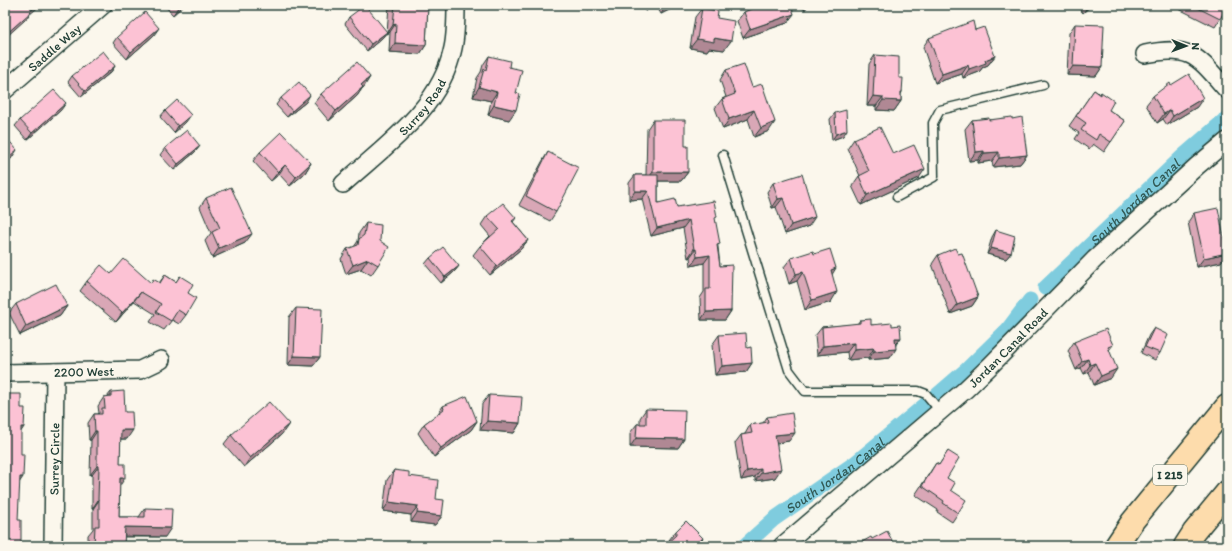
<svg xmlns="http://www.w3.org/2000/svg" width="1232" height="551" viewBox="0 0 1232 551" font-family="Itim,sans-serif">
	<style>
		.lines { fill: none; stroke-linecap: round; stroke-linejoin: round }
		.canal { stroke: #7fccde; stroke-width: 15 }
		.service-casing { stroke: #1f3d34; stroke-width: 11 }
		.minor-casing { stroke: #1f3d34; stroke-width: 20 }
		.motorway-casing { stroke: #1f3d34; stroke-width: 25 }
		.service { stroke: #fbf7ec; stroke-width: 8 }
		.minor { stroke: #fbf7ec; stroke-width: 17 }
		.motorway { stroke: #fddcac; stroke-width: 22 }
		.wall { fill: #d9a7b6; stroke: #1f3d34 }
		.shaded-wall { fill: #b08894; stroke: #1f3d34 }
		.building { fill: #fcc2d4; stroke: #1f3d34 }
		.labels { text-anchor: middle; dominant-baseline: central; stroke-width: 3; stroke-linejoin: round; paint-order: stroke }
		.shield { fill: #fbf7ec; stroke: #61756b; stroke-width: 1 }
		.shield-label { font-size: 12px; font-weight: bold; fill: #1f3d34 }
		.street-label { font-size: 13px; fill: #1f3d34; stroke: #fbf7ec }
		.water-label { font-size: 14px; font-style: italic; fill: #325a56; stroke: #fbf7ec }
	</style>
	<rect width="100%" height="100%" fill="#fbf7ec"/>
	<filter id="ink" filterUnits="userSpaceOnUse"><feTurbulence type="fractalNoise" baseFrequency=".025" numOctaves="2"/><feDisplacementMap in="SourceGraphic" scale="8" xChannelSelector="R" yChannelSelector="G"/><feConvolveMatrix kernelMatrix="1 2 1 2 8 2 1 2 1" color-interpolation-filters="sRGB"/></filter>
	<g filter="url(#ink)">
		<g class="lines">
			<g class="canal">
				<path id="s1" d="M1045,288L1182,157L1227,118"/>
				<path d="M936,396L965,371L1008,329L1030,300"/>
				<path id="s2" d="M744,546L774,519L855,463L926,404"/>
			</g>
			<g class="service-casing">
				<g id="service">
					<path d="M723,155L789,370L805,391H918L926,394L940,411"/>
					<path d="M897,197L934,177L933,123L940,110L1043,85"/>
				</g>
			</g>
			<g class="minor-casing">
				<g id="minor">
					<path d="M1145,54C1191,44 1198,57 1227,90"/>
					<path id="s3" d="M5,90L103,5"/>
					<path id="s4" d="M343,184C385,146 441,108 453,48C456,34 456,19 456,5"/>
					<path id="s5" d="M5,373L140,370L161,360"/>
					<path id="s6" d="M53,546L55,372"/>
					<path id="s7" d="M782,546L965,390L989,367L1095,259L1197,166L1227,141"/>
				</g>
			</g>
			<g class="motorway-casing">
				<g id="motorway">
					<path d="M1116,546L1132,522L1227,406"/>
					<path d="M1185,546L1194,532L1227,492"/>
				</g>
			</g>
			<use href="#service" class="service"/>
			<use href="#minor" class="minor"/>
			<use href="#motorway" class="motorway"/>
		</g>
		<g class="wall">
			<path d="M42,5H49L45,8Z"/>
			<path d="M164,5H184L173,15Z"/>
			<path d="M389,5H428L426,45L420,54L389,52L390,32L387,34Z"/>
			<path d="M642,5H656L645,11Z"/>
			<path d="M656,5H679L661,14Z"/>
			<path d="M753,5H791L787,23L743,38L737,21L744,12L750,10Z"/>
			<path d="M798,5H808L805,10Z"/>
			<path d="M1076,5H1095L1093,7L1091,5L1083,13Z"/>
			<path d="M1181,5H1227L1220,19L1215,27L1179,9Z"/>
			<path d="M702,8L717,18L724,50L709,48L707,51L690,48L695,17Z"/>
			<path d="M349,17L387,32L382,38L367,51L345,24Z"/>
			<path d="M1075,24L1102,67L1096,76L1067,75L1069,33Z"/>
			<path d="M975,30L995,56L988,65L983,67L979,72L963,78L962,74L935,83L923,47L929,38Z"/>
			<path d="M154,35L127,59L113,43L117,37Z"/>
			<path d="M875,55L899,78L902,92L901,94V101L894,111L876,110V106H867L869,64Z"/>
			<path d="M489,56L509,67V120L488,115L491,101L473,97L477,78L481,72L483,65Z"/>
			<path d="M115,66L111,72L81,97L68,82L72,76Z"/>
			<path d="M726,70L752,87L769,131L754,137L748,119L723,129L715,108L722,99L726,97L720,80Z"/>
			<path d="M370,77L357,96L329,121L314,103L321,94Z"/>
			<path d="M1171,85L1197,107L1167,125L1163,119L1157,123L1146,105L1153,96Z"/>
			<path d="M1094,90L1100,94L1101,92L1109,110L1125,121L1104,152L1093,144L1089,149L1075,139L1079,133L1069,126Z"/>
			<path d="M281,98L306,102L287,117L276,105Z"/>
			<path d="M61,110L27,140L15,126L20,120Z"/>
			<path d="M165,111L186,122L174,133L160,117Z"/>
			<path d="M835,113L843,136L832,140L830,119Z"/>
			<path d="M1012,119L1027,155L1020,164L993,167L992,161L978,163V160L969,161L965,129L972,120H989Z"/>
			<path d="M653,120L688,172L681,181H658V203L677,207L715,220L718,247L720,266L731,311L725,320H701L700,298L704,292V263L691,266L690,257L688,258L683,228L651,236L642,199L629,200V183L635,175H646L647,129Z"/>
			<path d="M854,139L893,154L919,178L861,205L852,186L859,176H860L848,148Z"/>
			<path d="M200,146L195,152L174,170L160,155L165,148Z"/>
			<path d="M260,152L311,163L305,173L290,186L279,174L271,181L253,161Z"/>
			<path d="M548,152L556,212L550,221L519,205L542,162Z"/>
			<path d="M773,183L809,226L785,234L776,207L772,208L767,192Z"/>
			<path d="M206,198L245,243L212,258L205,241L211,233L200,207Z"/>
			<path d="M1194,213L1227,253L1221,262L1197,267L1188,222Z"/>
			<path d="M487,216L516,218L513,222L528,240L521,249L490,275L473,255L480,246L490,236L481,225Z"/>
			<path d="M366,223L378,265L371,275L361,269L346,274L341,259L347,249L354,247L358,241L359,233Z"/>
			<path d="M996,230L1011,253L1006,259L987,254L992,237Z"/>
			<path d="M814,254L832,274L831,302L805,310L797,281L789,284L784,267L791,258Z"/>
			<path d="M958,254L978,297L972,306L950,314L932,264L938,255Z"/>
			<path d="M430,258L459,266L454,272L441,283L425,264Z"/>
			<path d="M165,275L176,282L180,276L188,293L186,315L179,324L172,320L164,330L150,322L155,314L134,301L116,322L80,291L87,281L159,283Z"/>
			<path d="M16,304L67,306L60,316L20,335L9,313Z"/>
			<path d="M296,308L320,357L313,366L288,365L289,317Z"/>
			<path d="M860,320L871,325L892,326L896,345L890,358L868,360V358L848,360L847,352L817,355L815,336L822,327L857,324Z"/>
			<path d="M1154,328L1160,353L1155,360L1141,353L1149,335Z"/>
			<path d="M719,335L747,348L752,363L746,372L715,375L712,345Z"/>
			<path d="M1074,342L1113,345L1109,350L1111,378L1094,385L1089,372L1084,374L1081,368L1076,370L1068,351Z"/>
			<path d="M111,392L125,412L127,439H120L119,517H139L145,508L165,537H124V546H88V535L93,529V509H92V475H90L91,440H89L88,423L94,414H98L99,413L98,406L104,397H107Z"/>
			<path d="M489,395L520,423L514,433L480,430L482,404Z"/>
			<path d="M443,406L477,421L471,430L434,457L418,433L424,424L437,415Z"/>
			<path d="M646,409L684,439L678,448L630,447V433L637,424H640V418Z"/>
			<path d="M767,417L789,441L777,443L775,478L755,481V477L741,480L735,443L741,435L745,434L750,425L763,423Z"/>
			<path d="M282,434L244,467L224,444L231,435Z"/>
			<path d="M948,451L947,478L958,513L952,522L937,512L938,510L915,495L936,463L939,465Z"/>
			<path d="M394,470L409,476L442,516L435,525L411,522V515L383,511L387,480Z"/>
			<path d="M676,531L703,538L697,546H664L669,541V540Z"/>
		</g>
		<g class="shaded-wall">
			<path d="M37,5H41L29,15L25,20L5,38V35Z"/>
			<path d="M180,5H184L173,15L179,6Z"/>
			<path d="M649,5H656L645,11Z"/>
			<path d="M671,5H679L661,14L665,8Z"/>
			<path d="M1089,5H1092L1083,13Z"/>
			<path d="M794,14L787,23L743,38L750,29Z"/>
			<path d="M396,23L390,32L387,34L393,25Z"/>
			<path d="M159,28L154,35L127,59L131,52Z"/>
			<path d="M387,32L382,38L367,51L371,44Z"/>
			<path d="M714,38L731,41L724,50L709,48L707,51L690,48L697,39Z"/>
			<path d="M395,43L426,45L420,54L389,52Z"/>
			<path d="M995,56L988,65L983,67L979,72L963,78L969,69L985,60Z"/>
			<path d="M968,65L962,74L935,83L942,74Z"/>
			<path d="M115,66L111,72L81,97L85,91Z"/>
			<path d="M1073,66L1102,67L1096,76L1067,75Z"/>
			<path d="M370,77L364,87L355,94L361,85Z"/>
			<path d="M363,87L357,96L329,121L336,111Z"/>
			<path d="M479,87L497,92L491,101L473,97Z"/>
			<path d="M901,92H902L896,101H901L894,111L876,110L883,100Z"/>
			<path d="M310,95L306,102L287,117L292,111Z"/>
			<path d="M873,96L883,97L876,106H867Z"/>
			<path d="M1203,98L1197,107L1167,125L1173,116Z"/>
			<path d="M66,103L61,110L27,140L32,133Z"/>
			<path d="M494,105L516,110L509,120L488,115Z"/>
			<path d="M754,110L748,119L723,129L729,119Z"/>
			<path d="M1170,110L1163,119L1157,123L1164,114Z"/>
			<path d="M191,115L186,122L174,133L178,126Z"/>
			<path d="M775,122L769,131L754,137L761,128Z"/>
			<path d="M847,130L843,136L832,140L836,134Z"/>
			<path d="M200,146L195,152L174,170L178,164Z"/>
			<path d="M17,150L11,159L5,164V160Z"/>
			<path d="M984,151L978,160L969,161L976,152Z"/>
			<path d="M999,152L992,161L978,163L984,153Z"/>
			<path d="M1027,155L1020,164L993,167L999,158Z"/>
			<path d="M311,163L305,173L290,186L296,177Z"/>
			<path d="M285,165L279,174L271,181L278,172Z"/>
			<path d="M925,169L919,178L861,205L867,195Z"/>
			<path d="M653,172H688L681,181H646Z"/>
			<path d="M635,191H648L642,199L629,200Z"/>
			<path d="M783,198L776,207L772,208L778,199Z"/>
			<path d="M815,217L809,226L785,234L791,225Z"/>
			<path d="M689,220L683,228L651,236L657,228Z"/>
			<path d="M252,234L245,243L212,258L219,248Z"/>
			<path d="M528,240L521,249L490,275L497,266Z"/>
			<path d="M991,248L1011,253L1006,259L987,254Z"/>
			<path d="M694,249H696L690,257L688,258Z"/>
			<path d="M1227,253L1221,262L1197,267L1204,258Z"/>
			<path d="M710,255L704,263L691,266L697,257Z"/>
			<path d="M368,259L361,269L346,274L353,265Z"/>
			<path d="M459,266L454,272L441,283L445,277Z"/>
			<path d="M836,268L830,278L831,270Z"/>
			<path d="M803,272L797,281L789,284L796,274Z"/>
			<path d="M141,292L134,301L116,322L122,313Z"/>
			<path d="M837,292L831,302L805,310L812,300Z"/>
			<path d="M978,297L972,306L950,314L957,305Z"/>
			<path d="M67,306L60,316L20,335L26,326Z"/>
			<path d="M731,311L725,320H701L706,312Z"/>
			<path d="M895,338H901L894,347Z"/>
			<path d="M854,343L847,352L817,355L823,346Z"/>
			<path d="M874,348L868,358L848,360L854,350Z"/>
			<path d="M896,349L890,358L868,360L874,351Z"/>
			<path d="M294,356L320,357L313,366L288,365Z"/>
			<path d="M1088,359L1081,368L1076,370L1082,361Z"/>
			<path d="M752,363L746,372L715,375L722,366Z"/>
			<path d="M1095,363L1089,372L1084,374L1090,365Z"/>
			<path d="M1117,369L1111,378L1094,385L1101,376Z"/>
			<path d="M477,421L471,430L434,457L441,448Z"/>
			<path d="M487,421L520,423L514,433L480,430Z"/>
			<path d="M289,424L282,434L244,467L250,458Z"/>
			<path d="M21,427H24L18,436Z"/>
			<path d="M121,430H133L127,439H114Z"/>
			<path d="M95,431H97L91,440H89Z"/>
			<path d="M795,433L789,441L769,444L775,435Z"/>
			<path d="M636,438L684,439L678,448L630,447Z"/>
			<path d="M97,466H99L92,475H90Z"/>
			<path d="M761,469L755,477L741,480L747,471Z"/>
			<path d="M781,469L775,478L755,481L761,473Z"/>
			<path d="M20,477H23L17,486Z"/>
			<path d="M120,478H125L119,487Z"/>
			<path d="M98,500H99L93,509H92Z"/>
			<path d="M389,502L418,506L411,515L383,511Z"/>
			<path d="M417,513L442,516L435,525L411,522Z"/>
			<path d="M125,527L171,528L165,537L118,536Z"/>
			<path d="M703,538L697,546H694Z"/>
		</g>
		<g class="building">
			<path d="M5,5H37L30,11L31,12L5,35Z"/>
			<path d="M365,5L387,32L371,44L349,17Z"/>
			<path d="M395,5H428L426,45L395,43L396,23L393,25Z"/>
			<path d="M664,5H671L665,8Z"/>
			<path d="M755,5H791L794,14L750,29L744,12L756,7Z"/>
			<path d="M1192,5H1227V6L1220,19Z"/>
			<path d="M702,8L718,11L717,18L734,21L731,41L714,38V42L697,39Z"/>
			<path d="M145,12L159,28L131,52L117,37Z"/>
			<path d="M973,21L975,30L984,27L995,56L985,60L986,63L969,69L968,65L942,74L929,38Z"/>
			<path d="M1075,24L1104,25L1102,67L1073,66Z"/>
			<path d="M5,35L8,38L5,41Z"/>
			<path d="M103,51L115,66L85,91L72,76Z"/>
			<path d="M875,55L899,57V78H903L902,92H901V101L883,100V97L873,96Z"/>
			<path d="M489,56L510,61L509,67L522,70L516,93L520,94L516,110L494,105L497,92L479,87L484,69L486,70Z"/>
			<path d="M357,62L370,77L361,85L363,87L336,111L321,94Z"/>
			<path d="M744,64L752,87L762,84L775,122L761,128L754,110L729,119L722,99L735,94L726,70Z"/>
			<path d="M1189,74L1203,98L1173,116L1170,110L1164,114L1153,96L1170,83L1171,85Z"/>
			<path d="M299,82L310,95L292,111L281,98Z"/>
			<path d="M54,90L66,103L32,133L20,120Z"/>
			<path d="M1094,90L1101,95V92L1114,101L1109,110L1125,121L1111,142L1099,134L1096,140L1081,130L1086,123L1076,116Z"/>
			<path d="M177,100L191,115L178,126L165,111Z"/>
			<path d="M846,110L847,130L836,134L835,113Z"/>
			<path d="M1012,117V119L1022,117L1027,155L999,158V152L984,153V151L976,152L972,120L989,118V120Z"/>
			<path d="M653,120H685V146H688V172H653Z"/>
			<path d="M880,127L893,154L914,145L925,169L867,195L859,176L869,171L854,139Z"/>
			<path d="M187,130L200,146L178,164L165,148Z"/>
			<path d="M281,132L311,163L296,177L285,165L278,172L260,152Z"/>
			<path d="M5,136L17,150L5,160Z"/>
			<path d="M548,152L579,168L556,212L526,196Z"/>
			<path d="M802,174L815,217L791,225L783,198L778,199L773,183Z"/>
			<path d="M635,175H658V203L675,199L677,207L714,201L717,217L715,218L720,244L717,245L720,266L732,265L731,311L706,312V289H710V255L697,257L696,249H694L689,220L657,228L648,191H635Z"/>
			<path d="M231,187L252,234L219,248L212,232L220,228L206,198Z"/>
			<path d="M503,203L516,218L512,221L528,240L497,266L480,246L499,229L487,216Z"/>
			<path d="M1218,208L1227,253L1204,258L1194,213Z"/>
			<path d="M366,223L381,225L380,241L389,247L378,265L368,259L353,265L347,249L358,245L359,239L364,235Z"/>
			<path d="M996,230L1015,236L1011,253L991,248Z"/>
			<path d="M443,247L459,266L445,277L430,258Z"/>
			<path d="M955,248L958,254L962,253L978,297L957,305L938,255Z"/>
			<path d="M830,249L836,268L831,270L837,292L812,300L803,272L796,274L791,258L813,251L814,254Z"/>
			<path d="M124,259L151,283L153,279L160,283L165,275L176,282L180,276L193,284L188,293L196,298L186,315L178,310L171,321L156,312L161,304L141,292L122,313L87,281L101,265L111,274Z"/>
			<path d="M56,284L67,306L26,326L16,304Z"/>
			<path d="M296,308L322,309L320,357L294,356Z"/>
			<path d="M871,319V325L892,323V326L900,325L901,338H895L896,349L874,351V348L854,350V343L823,346L822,327L860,323V320Z"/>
			<path d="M1154,328L1168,335L1160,353L1145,347Z"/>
			<path d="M1106,329L1113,345L1108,347L1117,369L1101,376L1095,363L1090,365L1088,359L1082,361L1074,342Z"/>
			<path d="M746,333L747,348L751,347L752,363L722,366L719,335Z"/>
			<path d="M124,391L125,412H132L133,430H121L120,464H125V478H120L119,517H145V508L172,509L171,528L125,527L124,546H94L95,526H99V500H98L99,466H97V431H95L94,414H102V408H105L104,397L111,396V392Z"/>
			<path d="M5,394H21V408H25L24,427H21V454H24L23,477H20L18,520H21V546H5Z"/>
			<path d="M489,395L522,397L520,423L487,421Z"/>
			<path d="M467,396L477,421L441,448L424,424L444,409L443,406Z"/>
			<path d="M269,402L289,424L250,458L231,435Z"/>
			<path d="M646,409L685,410L684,439L636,438L637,424H646Z"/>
			<path d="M792,413L795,433L775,435L781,469L761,473V469L747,471L741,435L752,433L750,425L768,422L767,417Z"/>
			<path d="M948,451L959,458L947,478L955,483L951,490L966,500L958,513L943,503L944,501L922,486L936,463L939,465Z"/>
			<path d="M394,470L409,472V476L438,480L436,499L444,500L442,516L417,513L418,506L389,502Z"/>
			<path d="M686,521L703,538L694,546H664L676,535V531Z"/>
			<path d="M887,531L895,546H855L871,537L872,539Z"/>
		</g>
	</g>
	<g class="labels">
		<rect class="shield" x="1153" y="465" width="34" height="20" rx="3"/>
		<g class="shield-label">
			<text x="1170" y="475">I 215</text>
		</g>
		<g class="street-label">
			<text stroke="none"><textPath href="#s3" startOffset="65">Saddle Way</textPath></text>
			<text stroke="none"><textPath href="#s4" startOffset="111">Surrey Road</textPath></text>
			<text stroke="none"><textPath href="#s7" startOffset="301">Jordan Canal Road</textPath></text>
			<text stroke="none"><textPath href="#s5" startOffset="79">2200 West</textPath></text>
			<text stroke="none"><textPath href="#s6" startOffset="87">Surrey Circle</textPath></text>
		</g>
		<g class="water-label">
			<text stroke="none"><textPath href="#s1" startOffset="124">South Jordan Canal</textPath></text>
			<text stroke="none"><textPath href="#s2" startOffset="115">South Jordan Canal</textPath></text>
		</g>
	</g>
	<rect width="1232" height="551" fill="none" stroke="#fbf7ec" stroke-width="20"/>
	<rect x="10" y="10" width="1212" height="531" fill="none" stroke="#1f3d34" stroke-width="1.5" filter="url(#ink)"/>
	<g transform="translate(1186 46) rotate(91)" stroke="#fbf7ec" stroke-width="3" paint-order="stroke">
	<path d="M0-3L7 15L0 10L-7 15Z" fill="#1f3d34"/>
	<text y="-6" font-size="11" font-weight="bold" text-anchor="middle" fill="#1f3d34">N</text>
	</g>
</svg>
